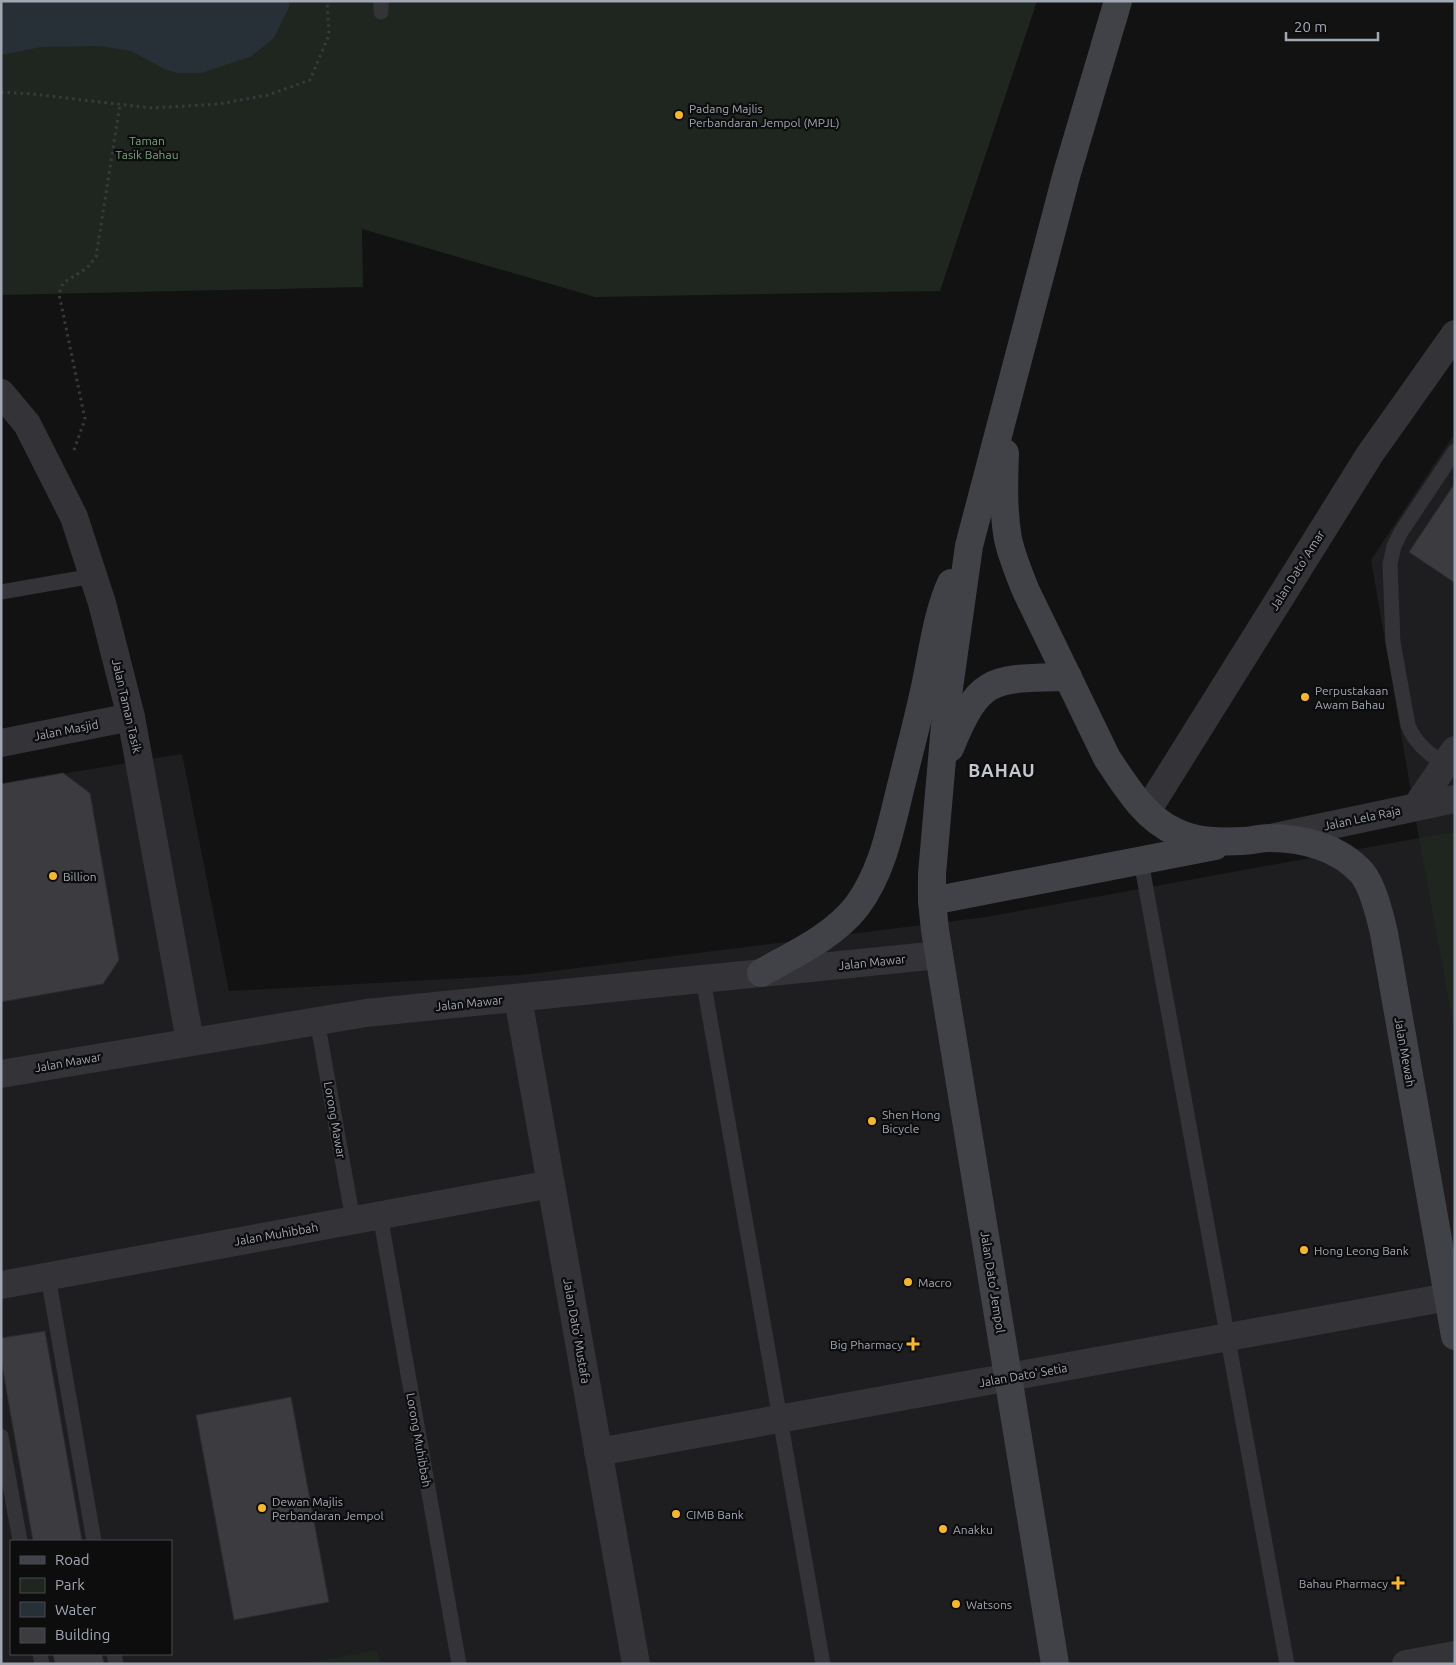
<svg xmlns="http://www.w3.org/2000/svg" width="1456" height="1665" viewBox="0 0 1456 1665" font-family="Ubuntu,sans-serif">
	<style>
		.built { fill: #1e1e20; fill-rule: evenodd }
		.green { fill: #1e261f }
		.water { fill: #283037 }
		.building { fill: #3c3c40; stroke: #2c2c2f }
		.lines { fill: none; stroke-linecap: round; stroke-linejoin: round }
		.path { stroke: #393a3f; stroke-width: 3; stroke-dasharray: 2.5 4; stroke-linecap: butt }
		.lane { stroke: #333338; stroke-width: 15 }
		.street { stroke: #333338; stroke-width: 28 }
		.secondary { stroke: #404248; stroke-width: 28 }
		.poi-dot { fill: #f8b825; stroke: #0d0d0e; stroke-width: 2 }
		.labels { text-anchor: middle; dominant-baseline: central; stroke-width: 4.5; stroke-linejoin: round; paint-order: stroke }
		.poi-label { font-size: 12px; fill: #a2a7b4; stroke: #0d0d0e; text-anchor: start }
		.park-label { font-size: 12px; fill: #79a07c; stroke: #0d0d0e }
		.street-label { font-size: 12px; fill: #a2a7b4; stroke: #0d0d0e }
		.district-label { font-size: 18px; font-weight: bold; letter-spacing: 1px; fill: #c4c7d0; stroke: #0d0d0e }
	</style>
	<rect width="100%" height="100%" fill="#121213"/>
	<path class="built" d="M1455,433V1664H1V784L182,754L229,991L521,975L986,917L1419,838L1371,560ZM11,1541H171V1654H11Z"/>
	<g class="green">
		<path d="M1,1H1037L940,291L595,297L362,229L363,287L1,295Z"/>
		<path d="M1455,832V1034L1419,838Z"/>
		<path d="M377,1650L380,1664H301Z"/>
	</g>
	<path class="water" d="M1,1H289V7L274,38L250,57L201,73H178L164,69L131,51L100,46L41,47L1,55Z"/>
	<g class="building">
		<path d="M1455,483V583L1409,552Z"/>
		<path d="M63,773L90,793L119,960L103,984L1,1002V784Z"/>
		<path d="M45,1331L82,1541H33L1,1360V1338Z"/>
		<path d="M291,1397L329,1602L234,1620L196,1415Z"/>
		<path d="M53,1654H102L104,1664H55Z"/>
	</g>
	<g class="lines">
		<g class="path">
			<path d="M1,92L33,94L151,108L219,104L268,95L310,80L329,35L327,1"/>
			<path d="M74,450L85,419L59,294L63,283L87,268L96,257L120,104"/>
		</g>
		<g class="lane">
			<path d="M381,1V12"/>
			<path d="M1,592L93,576"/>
			<path d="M1445,765C1429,753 1415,744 1408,725L1393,642L1390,564L1394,546L1401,532L1455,451"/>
			<path d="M1141,861L1287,1664"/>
			<path d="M703,979L823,1664"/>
			<path d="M317,1020L353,1220"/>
			<path d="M380,1215L459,1664"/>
			<path d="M48,1276L94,1541"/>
			<path d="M1,1436L20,1541"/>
			<path d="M40,1654L42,1664"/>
			<path d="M114,1654L116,1664"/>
		</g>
		<g class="street">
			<path d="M1,393L27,424L74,517L102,603L131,717L190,1041"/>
			<path d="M1,743L131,717"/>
			<path d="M1416,807L1455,750"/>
			<path d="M1147,811L1370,454L1455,334"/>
			<path d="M1275,837L1455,799"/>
			<path d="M518,998L636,1664"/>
			<path d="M1,1074L366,1013L939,955"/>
			<path d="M1,1285L551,1184"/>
			<path d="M598,1452L1448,1297"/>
			<path d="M1406,1664L1455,1655"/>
		</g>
		<g class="secondary">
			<path d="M1005,453C1004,481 1003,511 1008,539C1012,557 1019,574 1026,591L1107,758C1125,785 1145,819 1176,832C1196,842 1221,842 1243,841C1251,841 1260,838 1269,838C1302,838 1339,847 1362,873C1373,886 1380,916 1384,933L1455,1336"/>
			<path d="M950,748C980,674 993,679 1068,677"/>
			<path d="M932,901L1215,846"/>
			<path d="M761,973C794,954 833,937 857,906C884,870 891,824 902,782C910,749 919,716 926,682C933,649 937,614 951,583"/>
			<path d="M1055,1664L935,930L932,901V874L947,702L969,546L1067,173L1118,1"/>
		</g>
	</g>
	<g class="poi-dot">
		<circle cx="679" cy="115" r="5"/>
		<circle cx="1305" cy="697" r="5"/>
		<circle cx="53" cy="876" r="5"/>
		<circle cx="872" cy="1121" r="5"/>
		<circle cx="1304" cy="1250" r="5"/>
		<circle cx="908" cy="1282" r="5"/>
		<path d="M910.5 1336.5h5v5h5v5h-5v5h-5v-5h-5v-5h5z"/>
		<circle cx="262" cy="1508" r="5"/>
		<circle cx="676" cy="1514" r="5"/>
		<circle cx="943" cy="1529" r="5"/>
		<path d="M1395.5 1575.5h5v5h5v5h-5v5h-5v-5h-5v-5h5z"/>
		<circle cx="956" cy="1604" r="5"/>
	</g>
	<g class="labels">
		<g class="poi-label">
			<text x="689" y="108">Padang Majlis<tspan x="689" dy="14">Perbandaran Jempol (MPJL)</tspan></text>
			<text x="1315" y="690">Perpustakaan<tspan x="1315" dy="14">Awam Bahau</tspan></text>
			<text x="63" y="876">Billion</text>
			<text x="882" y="1114">Shen Hong<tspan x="882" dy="14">Bicycle</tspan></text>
			<text x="1314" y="1250">Hong Leong Bank</text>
			<text x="918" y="1282">Macro</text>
			<text x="903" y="1344" text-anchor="end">Big Pharmacy</text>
			<text x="272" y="1501">Dewan Majlis<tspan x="272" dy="14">Perbandaran Jempol</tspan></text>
			<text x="686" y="1514">CIMB Bank</text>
			<text x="953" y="1529">Anakku</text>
			<text x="1388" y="1583" text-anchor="end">Bahau Pharmacy</text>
			<text x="966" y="1604">Watsons</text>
		</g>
		<g class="park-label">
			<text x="147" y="140">Taman<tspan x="147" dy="14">Tasik Bahau</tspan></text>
		</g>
		<g class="street-label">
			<text transform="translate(1297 570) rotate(-58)">Jalan Dato' Amar</text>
			<text transform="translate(127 706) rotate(77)">Jalan Taman Tasik</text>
			<text transform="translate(66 730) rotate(-11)">Jalan Masjid</text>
			<text transform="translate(1362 818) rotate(-12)">Jalan Lela Raja</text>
			<text transform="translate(872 962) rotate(-6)">Jalan Mawar</text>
			<text transform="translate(469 1003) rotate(-6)">Jalan Mawar</text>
			<text transform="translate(1405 1052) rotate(80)">Jalan Mewah</text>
			<text transform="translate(68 1062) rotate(-10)">Jalan Mawar</text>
			<text transform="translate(335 1120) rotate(80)">Lorong Mawar</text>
			<text transform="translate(276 1234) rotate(-10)">Jalan Muhibbah</text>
			<text transform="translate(993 1282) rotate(81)">Jalan Dato' Jempol</text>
			<text transform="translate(577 1331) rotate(80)">Jalan Dato' Mustafa</text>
			<text transform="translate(1023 1375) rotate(-10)">Jalan Dato' Setia</text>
			<text transform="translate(419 1440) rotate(80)">Lorong Muhibbah</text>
		</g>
		<g class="district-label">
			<text x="1002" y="770">BAHAU</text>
		</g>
	</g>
	<rect width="1456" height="1665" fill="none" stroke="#a2a7b4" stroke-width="5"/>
	<rect x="10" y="1540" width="162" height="115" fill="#0d0d0e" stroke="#494b50"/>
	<rect x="20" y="1556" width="25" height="8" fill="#404248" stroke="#494b50"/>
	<text x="55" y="1565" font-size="15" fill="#a2a7b4">Road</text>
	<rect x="20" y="1578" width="25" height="15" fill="#1e261f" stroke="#494b50"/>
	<text x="55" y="1590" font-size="15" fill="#a2a7b4">Park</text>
	<rect x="20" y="1602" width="25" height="15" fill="#283037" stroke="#494b50"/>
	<text x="55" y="1615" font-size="15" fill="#a2a7b4">Water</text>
	<rect x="20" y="1628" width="25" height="15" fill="#3c3c40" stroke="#494b50"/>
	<text x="55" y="1640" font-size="15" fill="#a2a7b4">Building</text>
	<path d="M1286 32v8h92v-8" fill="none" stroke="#a2a7b4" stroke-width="2.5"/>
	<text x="1294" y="32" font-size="15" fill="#a2a7b4" stroke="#0d0d0e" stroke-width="4" paint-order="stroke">20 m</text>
</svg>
